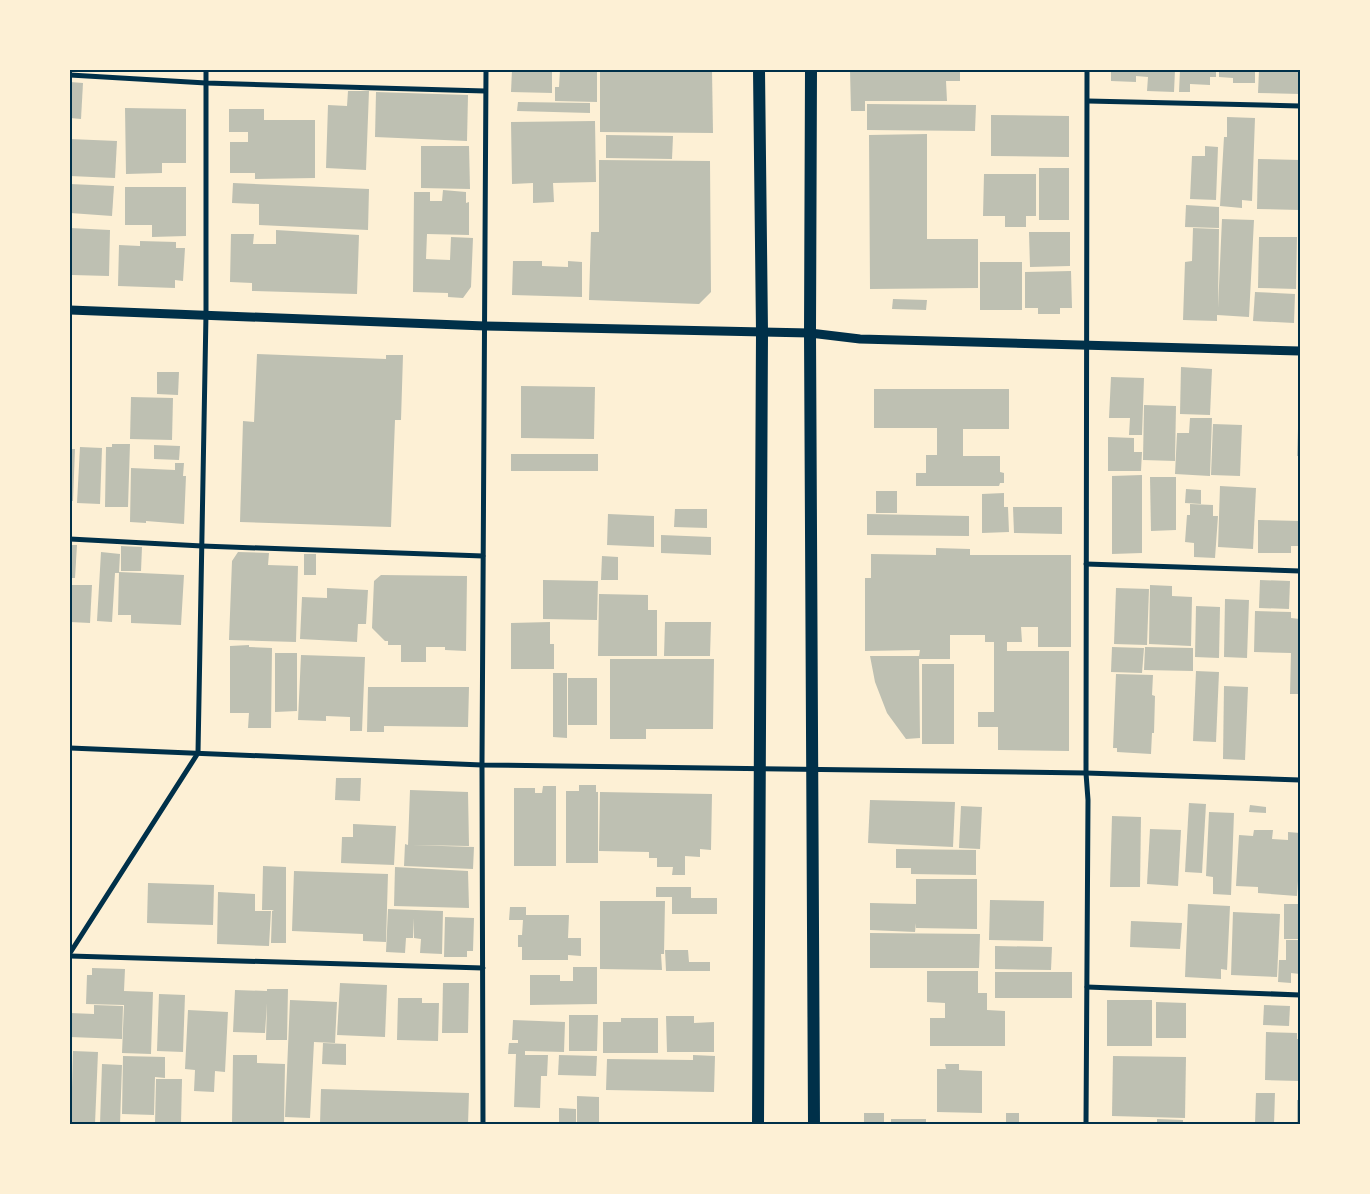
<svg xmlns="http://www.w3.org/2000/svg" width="1370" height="1194" viewBox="0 0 1370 1194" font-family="'Fira Sans Condensed',sans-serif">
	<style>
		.building { fill: #bec0b2 }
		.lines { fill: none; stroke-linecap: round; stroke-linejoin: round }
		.minor { stroke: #003049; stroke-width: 5 }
		.tertiary { stroke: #003049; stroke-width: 9 }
		.primary { stroke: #003049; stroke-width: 12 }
		.neatline { fill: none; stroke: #003049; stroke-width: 2 }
	</style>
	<rect width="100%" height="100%" fill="#fdf0d5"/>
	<g class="building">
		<path d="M512,70H552V93L511,92Z"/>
		<path d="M560,70H597V102L555,101V87H559Z"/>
		<path d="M600,70H712L713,133L600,132Z"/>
		<path d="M850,70H960V81H946L947,101H865V111H851Z"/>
		<path d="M1111,70H1175L1174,92L1147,91L1148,77L1136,76V82L1111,81Z"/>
		<path d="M1180,70H1216V77H1210V85L1190,84V92H1179Z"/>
		<path d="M1219,70H1255V83H1233V78L1219,77Z"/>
		<path d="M1259,70H1300V94L1258,93Z"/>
		<path d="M70,82L83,83L81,119L70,118Z"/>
		<path d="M348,91H369L366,170L326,168L328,105L347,106Z"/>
		<path d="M376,92L468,95L467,141L375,137Z"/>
		<path d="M518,102L590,103V113L517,111Z"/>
		<path d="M867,104L976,105L975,131L867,130Z"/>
		<path d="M125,108L186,109V163H162V173L126,174Z"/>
		<path d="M229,109H264V120H315V178L255,179V173H230V142H248V132H229Z"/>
		<path d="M991,115L1069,116V157L991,156Z"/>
		<path d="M1227,117L1255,118L1252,201L1242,200V208L1220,206L1224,137H1227Z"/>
		<path d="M595,121L596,182L553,183L554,202L533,203V183L512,184L511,122Z"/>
		<path d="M927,134V239H978V288L870,289L869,135Z"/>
		<path d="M606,135L673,136L672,159L606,158Z"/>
		<path d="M70,139L117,141L115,178L70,176Z"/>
		<path d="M421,146H469L470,189L421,188Z"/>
		<path d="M1205,146L1218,147L1216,200L1190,199L1192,156H1205Z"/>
		<path d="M1258,159L1300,160L1299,210L1257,209Z"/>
		<path d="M599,160L710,161L711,292L699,304L589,300L591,232H599Z"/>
		<rect x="1039" y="168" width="30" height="52"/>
		<path d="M984,174H1036V216H1026V227H1005V216H983Z"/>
		<path d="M233,183L369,189L368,230L259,225V204L232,203Z"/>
		<path d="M70,184L114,186L112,216L70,213Z"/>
		<path d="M125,187H186V236L152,237V225H125Z"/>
		<path d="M443,190L466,192V203L469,202V235L427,234L426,259L450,260L451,237L473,238L471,287L463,298L448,297V293L413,292L414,192H430V201H442Z"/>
		<path d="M1186,205L1219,207V228L1185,227Z"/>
		<path d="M1222,219L1254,220L1249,317L1217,315V321L1183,320L1185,262L1192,261L1193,228L1219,229L1218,308Z"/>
		<path d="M70,228L110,230L109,276L72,275V279H70Z"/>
		<path d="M276,230L359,235L357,294L252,291V283L230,282L231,234H254L253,244H276Z"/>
		<path d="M1029,232H1070V266L1030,267Z"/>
		<path d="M1259,237H1297L1296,289L1258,288Z"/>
		<path d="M140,241L176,242V248H185L183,281L175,280V288L118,286L119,245L140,246Z"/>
		<path d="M513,261H542V266L568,267V261L582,262V297L512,295Z"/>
		<rect x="980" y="262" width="42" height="48"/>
		<path d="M1071,271L1072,308H1060V314H1038V308H1025V272Z"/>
		<path d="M1255,292L1295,294L1294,323L1253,321Z"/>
		<path d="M893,299L927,300L926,310L892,309Z"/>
		<path d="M257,354L386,359V355H403L401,420H395L391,527L240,522L243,421L254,422Z"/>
		<path d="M1181,367L1212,369L1210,415L1180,414Z"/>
		<path d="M157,372H179L178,395L157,394Z"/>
		<path d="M1111,377L1144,378L1142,435H1129L1130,418H1109Z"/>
		<path d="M521,386L595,387L594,439L521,438Z"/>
		<path d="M874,389H1009V429H963V456H1000V472L1004,473V483H1000L999,486H916V473H926V455H937V428H874Z"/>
		<path d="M131,397L173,398L172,440L130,439Z"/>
		<path d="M1144,405L1176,406L1175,461L1143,460Z"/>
		<path d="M1190,418H1212L1210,476L1175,474L1177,433H1189Z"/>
		<path d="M1213,424L1242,425L1240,476L1211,475Z"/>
		<path d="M1298,429H1300V456H1297Z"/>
		<path d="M1108,437L1134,438V452H1142L1141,471H1108Z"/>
		<path d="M112,444H130L128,507H105L106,447H112Z"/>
		<path d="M154,445L180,446L179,460L154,459Z"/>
		<path d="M80,447L102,448L100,504L77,503Z"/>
		<path d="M70,449H75L73,501H70Z"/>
		<rect x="511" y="454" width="87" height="17"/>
		<path d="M175,463H184L183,476H186L184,524L146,521V523L130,522L131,468L175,470Z"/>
		<path d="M1142,475V553L1112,554V476Z"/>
		<path d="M1150,477H1176V530L1151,531Z"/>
		<path d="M1220,486L1256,488L1253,549L1218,547Z"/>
		<path d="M1186,489L1201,490V504L1185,503Z"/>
		<rect x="876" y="491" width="21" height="22"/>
		<path d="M1004,493V507H1008L1009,532L982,533V494Z"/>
		<path d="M1190,504L1213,505V516H1218L1215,558L1194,557V543L1185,542L1187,515H1190Z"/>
		<path d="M1013,507H1062V534L1014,533Z"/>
		<path d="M675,509H707V528L674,527Z"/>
		<path d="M608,514L654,516V547L607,545Z"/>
		<path d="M867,514L969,516V536L867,535Z"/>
		<path d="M1258,520L1300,521V546H1291V553H1258Z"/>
		<path d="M661,535L711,537V555L661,553Z"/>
		<path d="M70,545H77L75,578H70Z"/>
		<path d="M121,546L142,547L141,571H121Z"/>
		<path d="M936,548L970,549V555H1071V647H1038V627H1021L1022,642H1007V651H1069V751L998,750V727H978V712H994V642H985V635H950V659H919L920,738L906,739L887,713L875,682L870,656H919L920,650L865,651V578H871V554L936,555Z"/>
		<path d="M101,552L120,554L119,573H115L112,622L97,621Z"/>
		<path d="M238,552L269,553L268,565L298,566L296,642L229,640L232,561Z"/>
		<rect x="304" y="554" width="12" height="21"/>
		<path d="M602,556L618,557V580H601Z"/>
		<path d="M119,572L184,575L181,625L131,623V615H118Z"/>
		<path d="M381,575L467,576L466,651L445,650V647H426V662H401V645H388V641H385L372,628L374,581Z"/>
		<path d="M543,580L598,581L597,620L543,619Z"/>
		<path d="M1260,580L1290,581L1289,609L1259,608Z"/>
		<path d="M70,585H92L90,623L70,622Z"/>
		<path d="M1150,585L1172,586V596L1192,597L1191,646L1149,644Z"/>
		<path d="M327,588L368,590L366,624H358L357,642L300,639L302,597L327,598Z"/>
		<path d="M1116,588L1149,589L1147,645L1114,644Z"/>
		<path d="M599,594L648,595V610H657V656H598Z"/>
		<path d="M1225,599L1249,600L1247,658L1224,657Z"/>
		<path d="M1196,606L1220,607L1219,658L1195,657Z"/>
		<path d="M1255,611L1291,612V618L1300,619V694H1290L1291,653L1254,652Z"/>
		<path d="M550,622V644H554V669H511V623Z"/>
		<path d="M665,622H711L710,656H664Z"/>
		<path d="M249,645V647L272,648L271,728H248L249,713H230V646Z"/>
		<path d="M1112,647L1144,648L1142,673L1111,672Z"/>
		<path d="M1145,647L1193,648V671L1144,670Z"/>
		<path d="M275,653H297V711L275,712Z"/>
		<path d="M301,655L365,657L362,731H350V717L326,716V721L298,720Z"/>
		<path d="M610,659H714L713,729H646V739H610Z"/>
		<rect x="922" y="664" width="32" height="80"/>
		<path d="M1196,671L1219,672L1216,742L1193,741Z"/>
		<path d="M553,673H567V738L553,737Z"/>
		<path d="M1116,674L1153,675L1152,695L1155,696L1154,733H1152L1151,754L1117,752V748H1113Z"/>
		<rect x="568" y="678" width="29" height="47"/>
		<path d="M1224,686L1248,687L1245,760L1223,759Z"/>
		<path d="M368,687H469L468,727L384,726V732H367Z"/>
		<path d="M336,778H361L360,801L335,800Z"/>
		<path d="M579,785H596V792H598V863H566V791H579Z"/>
		<path d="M543,786H556V866H514V788H535V793H542Z"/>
		<path d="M410,790L468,792L469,846L411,845L474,847L473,869L404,866L405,844L408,845Z"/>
		<path d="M600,792L712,794L711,850L700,849V857L685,856V875H672L673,867H657V858H649V852L599,851Z"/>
		<path d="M870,800L955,802L953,847L868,843Z"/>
		<path d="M1189,803L1206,804L1202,873L1185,872Z"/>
		<path d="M1250,805L1266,807V813L1249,812Z"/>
		<path d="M961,806L982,807L980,849L959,848Z"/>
		<path d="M1209,812L1234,813L1231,895L1213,894V877L1206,876Z"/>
		<path d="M1112,816L1141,817L1140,887H1110Z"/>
		<path d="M353,824L396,826L394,865L341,863L342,837H353Z"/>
		<path d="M1150,829L1181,830L1178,886L1147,884Z"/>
		<path d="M1254,830H1273L1272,839L1288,840V832L1300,833V881H1298L1297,896L1258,893V887L1236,886L1239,835L1253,836Z"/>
		<path d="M896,849L976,850V875L911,874V868H896Z"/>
		<path d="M263,866L286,867V943H271L272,911L274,910H262Z"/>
		<path d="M395,867L468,871L469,908L394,906Z"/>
		<path d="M294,871L388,874L386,942L363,941V934L292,931Z"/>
		<path d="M916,879H977V929L916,928V923L915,932L870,930V903L916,904Z"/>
		<path d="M148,883L214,885L213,925L147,923Z"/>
		<path d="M656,887H691V898H717V914H672V897H656Z"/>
		<path d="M218,892L255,894V911H271L269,946L217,944Z"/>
		<path d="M990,900L1044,901L1043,941L989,940Z"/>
		<path d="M600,901H665L664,954H661L662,970L600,969Z"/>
		<path d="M1188,904L1230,906L1227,970L1221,969V979L1185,977Z"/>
		<rect x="1284" y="904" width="16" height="35"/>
		<path d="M510,907H526V915H569L568,938H581V956L568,955V960H522V947H518V935H522L523,920H509Z"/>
		<path d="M388,909L443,911L442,954L420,953L421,939L414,938V918L413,938H406L405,953L386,952Z"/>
		<path d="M1233,912L1280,914L1277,977L1231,975Z"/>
		<path d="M445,917L474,918L473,951H467V957H444Z"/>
		<path d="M1131,921L1182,923L1180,949L1130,947Z"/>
		<path d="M870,933L980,934L979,968H870Z"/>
		<path d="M1286,940H1300V974L1291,973V983L1278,982L1279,960H1286Z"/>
		<path d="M995,946L1052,947L1051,970L995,969Z"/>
		<path d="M665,950H688L689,962H710V971H666Z"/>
		<path d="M573,967H597V1004L530,1005V975H560V981H573Z"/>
		<path d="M92,968L125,969L124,991L153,992L151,1054L122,1053L124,1005L86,1004L87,975H92Z"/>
		<path d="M927,971H978V993H987V1010L1005,1011V1046H930V1018H945V1003L927,1002Z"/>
		<rect x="995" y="972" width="77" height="26"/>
		<path d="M340,983L387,985L385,1037L337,1035Z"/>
		<path d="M443,983H469L468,1033H442Z"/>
		<path d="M267,989H288L287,1040H266L267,1003L265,1033L233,1032L235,990L267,991Z"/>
		<path d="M159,994L185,995L183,1052L157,1051Z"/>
		<path d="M398,998H422V1003H439L438,1041L397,1040Z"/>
		<path d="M290,1000L337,1002L335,1043L314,1042L310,1118L285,1117Z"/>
		<rect x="1107" y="1000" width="45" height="46"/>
		<path d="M1156,1002L1186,1003V1038H1156Z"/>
		<path d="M94,1005L123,1006L122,1039L70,1037V1013L94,1014Z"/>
		<path d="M1264,1005L1290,1006L1289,1026L1263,1025Z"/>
		<path d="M188,1010L228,1012L225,1072L215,1071L214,1092L194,1091L195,1070L185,1069Z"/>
		<path d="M569,1015H598L597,1051H569Z"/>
		<path d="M666,1016H694V1023L714,1022V1052H667Z"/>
		<path d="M621,1018H658V1053H603V1022H621Z"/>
		<path d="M513,1020L565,1022L564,1052L525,1051V1055H548L547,1076H541L540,1108L514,1107L516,1054H508L509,1043H518V1040H512Z"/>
		<path d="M1266,1032L1297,1033V1039H1300V1081L1265,1080Z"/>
		<path d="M323,1043L346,1044V1065L322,1064Z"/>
		<path d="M73,1051L98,1052L95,1124H71Z"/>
		<path d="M233,1055H257V1063L285,1064L284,1124H232Z"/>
		<path d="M559,1055L597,1056L596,1076L558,1075Z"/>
		<path d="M693,1055L715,1056L714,1092L606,1090L607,1059L693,1060Z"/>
		<path d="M123,1056L165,1057V1078L155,1077L154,1115L122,1114Z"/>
		<path d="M1113,1056L1186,1057L1185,1118L1112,1116Z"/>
		<path d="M102,1064L122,1065L120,1124H100Z"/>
		<path d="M945,1064H959V1070L982,1071V1113L937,1112V1069H946Z"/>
		<path d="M156,1079H182L181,1124H155Z"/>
		<path d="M321,1089L469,1093L468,1124H320Z"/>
		<path d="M1256,1093H1275L1274,1124H1255Z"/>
		<path d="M577,1096L599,1097V1124H577Z"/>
		<rect x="1297" y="1100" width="3" height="24"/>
		<path d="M559,1108L576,1109V1124H559Z"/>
		<rect x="864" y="1113" width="20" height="11"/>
		<rect x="1006" y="1113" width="13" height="11"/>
		<rect x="891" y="1119" width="35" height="5"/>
		<path d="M1157,1119L1183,1120V1124H1157Z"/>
		<rect x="1029" y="1122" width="16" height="2"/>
	</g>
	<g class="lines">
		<g class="minor">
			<path d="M70,75L206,83L485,91"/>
			<path d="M1088,101L1300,106"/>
			<path d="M70,539L202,546L483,556"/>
			<path d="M1086,564L1300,571"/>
			<path d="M70,748L482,765L1086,773L1300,780"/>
			<path d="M70,953L198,753L206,314V70"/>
			<path d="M70,956L483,968"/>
			<path d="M1087,987L1300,995"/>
			<path d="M483,1124L482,765L486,70"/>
			<path d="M1086,1124L1088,800L1086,773L1087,70"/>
		</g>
		<path class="tertiary" d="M70,310L485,326L810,333L860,339L1300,351"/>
		<g class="primary">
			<path d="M811,70L810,333L814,1124"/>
			<path d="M758,1124L762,332L759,70"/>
		</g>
	</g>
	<rect width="1370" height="1194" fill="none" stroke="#fdf0d5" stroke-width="142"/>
	<rect x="71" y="71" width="1228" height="1052" class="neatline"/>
</svg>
